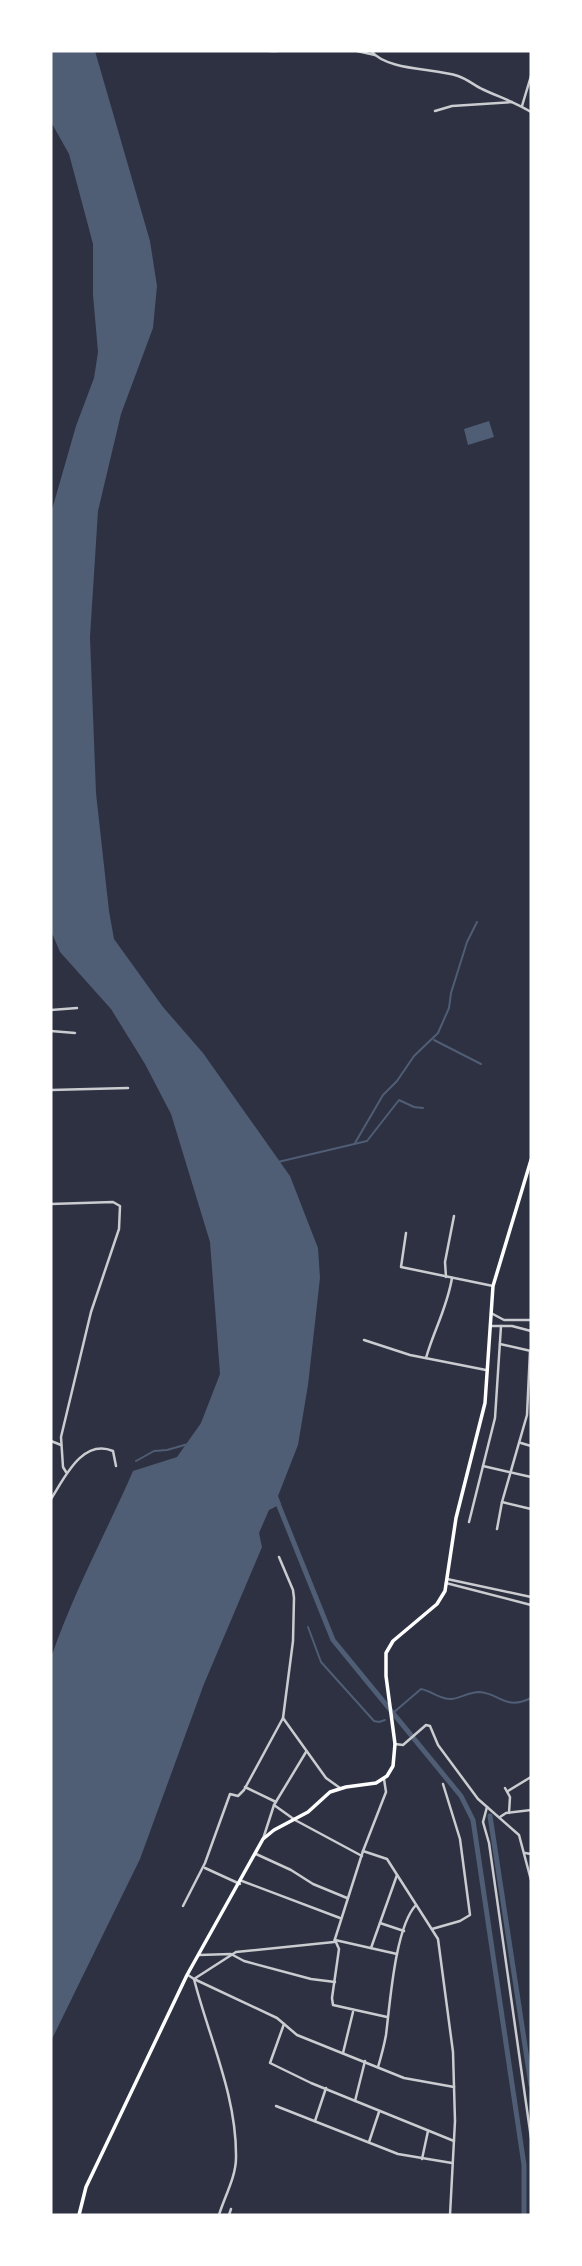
<svg xmlns="http://www.w3.org/2000/svg" width="582" height="2266" viewBox="0 0 582 2266" font-family="'Alegreya Sans',sans-serif">
	<style>
		.water { fill: #4f5d75 }
		.lines { fill: none; stroke-linecap: round; stroke-linejoin: round }
		.stream { stroke: #4f5d75; stroke-width: 2 }
		.canal { stroke: #4f5d75; stroke-width: 5 }
		.minor { stroke: #caccd0; stroke-width: 2.5 }
		.tertiary { stroke: #caccd0; stroke-width: 2.5 }
		.secondary { stroke: #fff; stroke-width: 3.5 }
	</style>
	<rect width="100%" height="100%" fill="#2d3142"/>
	<g class="water">
		<path d="M51,51H95L150,241L157,286L153,328L121,414L98,511L90,637L96,793L109,911L114,939L163,1007L203,1053L290,1176L318,1248L320,1278L308,1385L298,1445L278,1496L281,1504L269,1510L259,1533L262,1547L204,1684L140,1859L51,2041L52,1655C74,1591 106,1533 133,1471L177,1457L201,1423L220,1374L210,1242L171,1114L145,1064L111,1009L60,952L51,931V513L76,426L94,378L98,352L93,295V244L69,154L51,122Z"/>
		<path d="M489,421L494,437L468,445L464,429Z"/>
	</g>
	<g class="lines">
		<g class="stream">
			<path d="M434,1040L481,1064"/>
			<path d="M355,1143L383,1095L397,1081L414,1056L438,1033L449,1008L451,993L467,942L477,922"/>
			<path d="M278,1162L367,1141L399,1100L414,1107L423,1108"/>
			<path d="M136,1461L154,1451L167,1450L188,1444"/>
			<path d="M308,1627L321,1662L374,1721L379,1722L385,1720"/>
			<path d="M393,1713L421,1689C432,1691 440,1700 452,1699C461,1698 469,1692 479,1692C500,1693 505,1711 531,1698"/>
		</g>
		<g class="canal">
			<path d="M277,1501L333,1640L461,1796L473,1820L524,2165V2215"/>
			<path d="M490,1816L531,2085"/>
		</g>
		<g class="minor">
			<path d="M270,51H277"/>
			<path d="M357,51L375,55"/>
			<path d="M371,51C388,71 434,68 458,76C467,79 474,85 482,89C499,97 515,102 531,112"/>
			<path d="M522,106L531,76"/>
			<path d="M435,111L452,106L512,102"/>
			<path d="M51,1010L77,1008"/>
			<path d="M51,1031L75,1033"/>
			<path d="M51,1090L128,1088"/>
			<path d="M51,1204L113,1202L120,1206L119,1229L91,1312L61,1437L63,1467L66,1472"/>
			<path d="M406,1233L401,1267L493,1286"/>
			<path d="M446,1277L445,1262L454,1216"/>
			<path d="M491,1313L504,1320H531"/>
			<path d="M490,1326H512L531,1331"/>
			<path d="M364,1340L410,1355L486,1370"/>
			<path d="M500,1344L531,1351"/>
			<path d="M426,1358C434,1330 447,1308 452,1278"/>
			<path d="M51,1441L61,1445"/>
			<path d="M521,1443L531,1446"/>
			<path d="M483,1466L531,1477"/>
			<path d="M51,1499C64,1479 82,1438 113,1451L116,1466"/>
			<path d="M502,1502L531,1509"/>
			<path d="M469,1522L495,1418L501,1326"/>
			<path d="M497,1529L502,1502L527,1415L530,1351"/>
			<path d="M283,1718L326,1778L340,1788"/>
			<path d="M245,1787L276,1802"/>
			<path d="M505,1788L510,1797L509,1813"/>
			<path d="M508,1791L531,1777"/>
			<path d="M274,1805L295,1820L362,1856"/>
			<path d="M487,1807L483,1822L489,1843L531,2138"/>
			<path d="M263,1839L274,1805L306,1752"/>
			<path d="M363,1851L334,1942L236,1952L194,1979L277,2018L297,2035L404,2078L454,2087"/>
			<path d="M525,1853L531,1854"/>
			<path d="M256,1854L291,1870L313,1884L347,1898"/>
			<path d="M205,1868L240,1884"/>
			<path d="M242,1881L340,1918"/>
			<path d="M183,1906L205,1863L230,1794L238,1796L244,1790L283,1718L293,1641L294,1598L293,1590L279,1557"/>
			<path d="M380,1923L404,1931"/>
			<path d="M432,1929L460,1921L470,1915L460,1839L443,1784"/>
			<path d="M335,1940L339,1949L332,1998L333,2005L387,2017"/>
			<path d="M335,1940L397,1954"/>
			<path d="M371,1948L397,1875"/>
			<path d="M199,1955L231,1954L244,1961L311,1979L335,1982"/>
			<path d="M188,1975L194,1979C209,2038 237,2096 236,2158C236,2177 224,2198 219,2215"/>
			<path d="M284,2024L270,2063L311,2083L454,2141"/>
			<path d="M343,2053L353,2012"/>
			<path d="M378,2067C381,2057 384,2046 386,2035C390,2004 395,1927 416,1905"/>
			<path d="M355,2101L365,2061"/>
			<path d="M276,2106L398,2154L452,2163"/>
			<path d="M315,2121L326,2088"/>
			<path d="M369,2142L379,2112"/>
			<path d="M422,2159L428,2131"/>
			<path d="M229,2215L231,2209"/>
		</g>
		<g class="tertiary">
			<path d="M447,1579L531,1597"/>
			<path d="M446,1583L531,1605"/>
			<path d="M395,1744L403,1745L426,1725L430,1726L438,1745L478,1799L519,1835L531,1880"/>
			<path d="M384,1779L386,1792L363,1851L387,1859L438,1939L453,2052L455,2121L450,2215"/>
			<path d="M500,1817L506,1813L531,1810"/>
		</g>
		<path class="secondary" d="M79,2215L86,2187L187,1975L263,1839L274,1830L308,1812L330,1792L346,1787L376,1783L387,1776L393,1766L395,1744L386,1676V1653L393,1641L437,1604L445,1591L456,1518L485,1403L493,1286L531,1160"/>
	</g>
	<rect width="582" height="2266" fill="none" stroke="#ffffff" stroke-width="105"/>
</svg>
